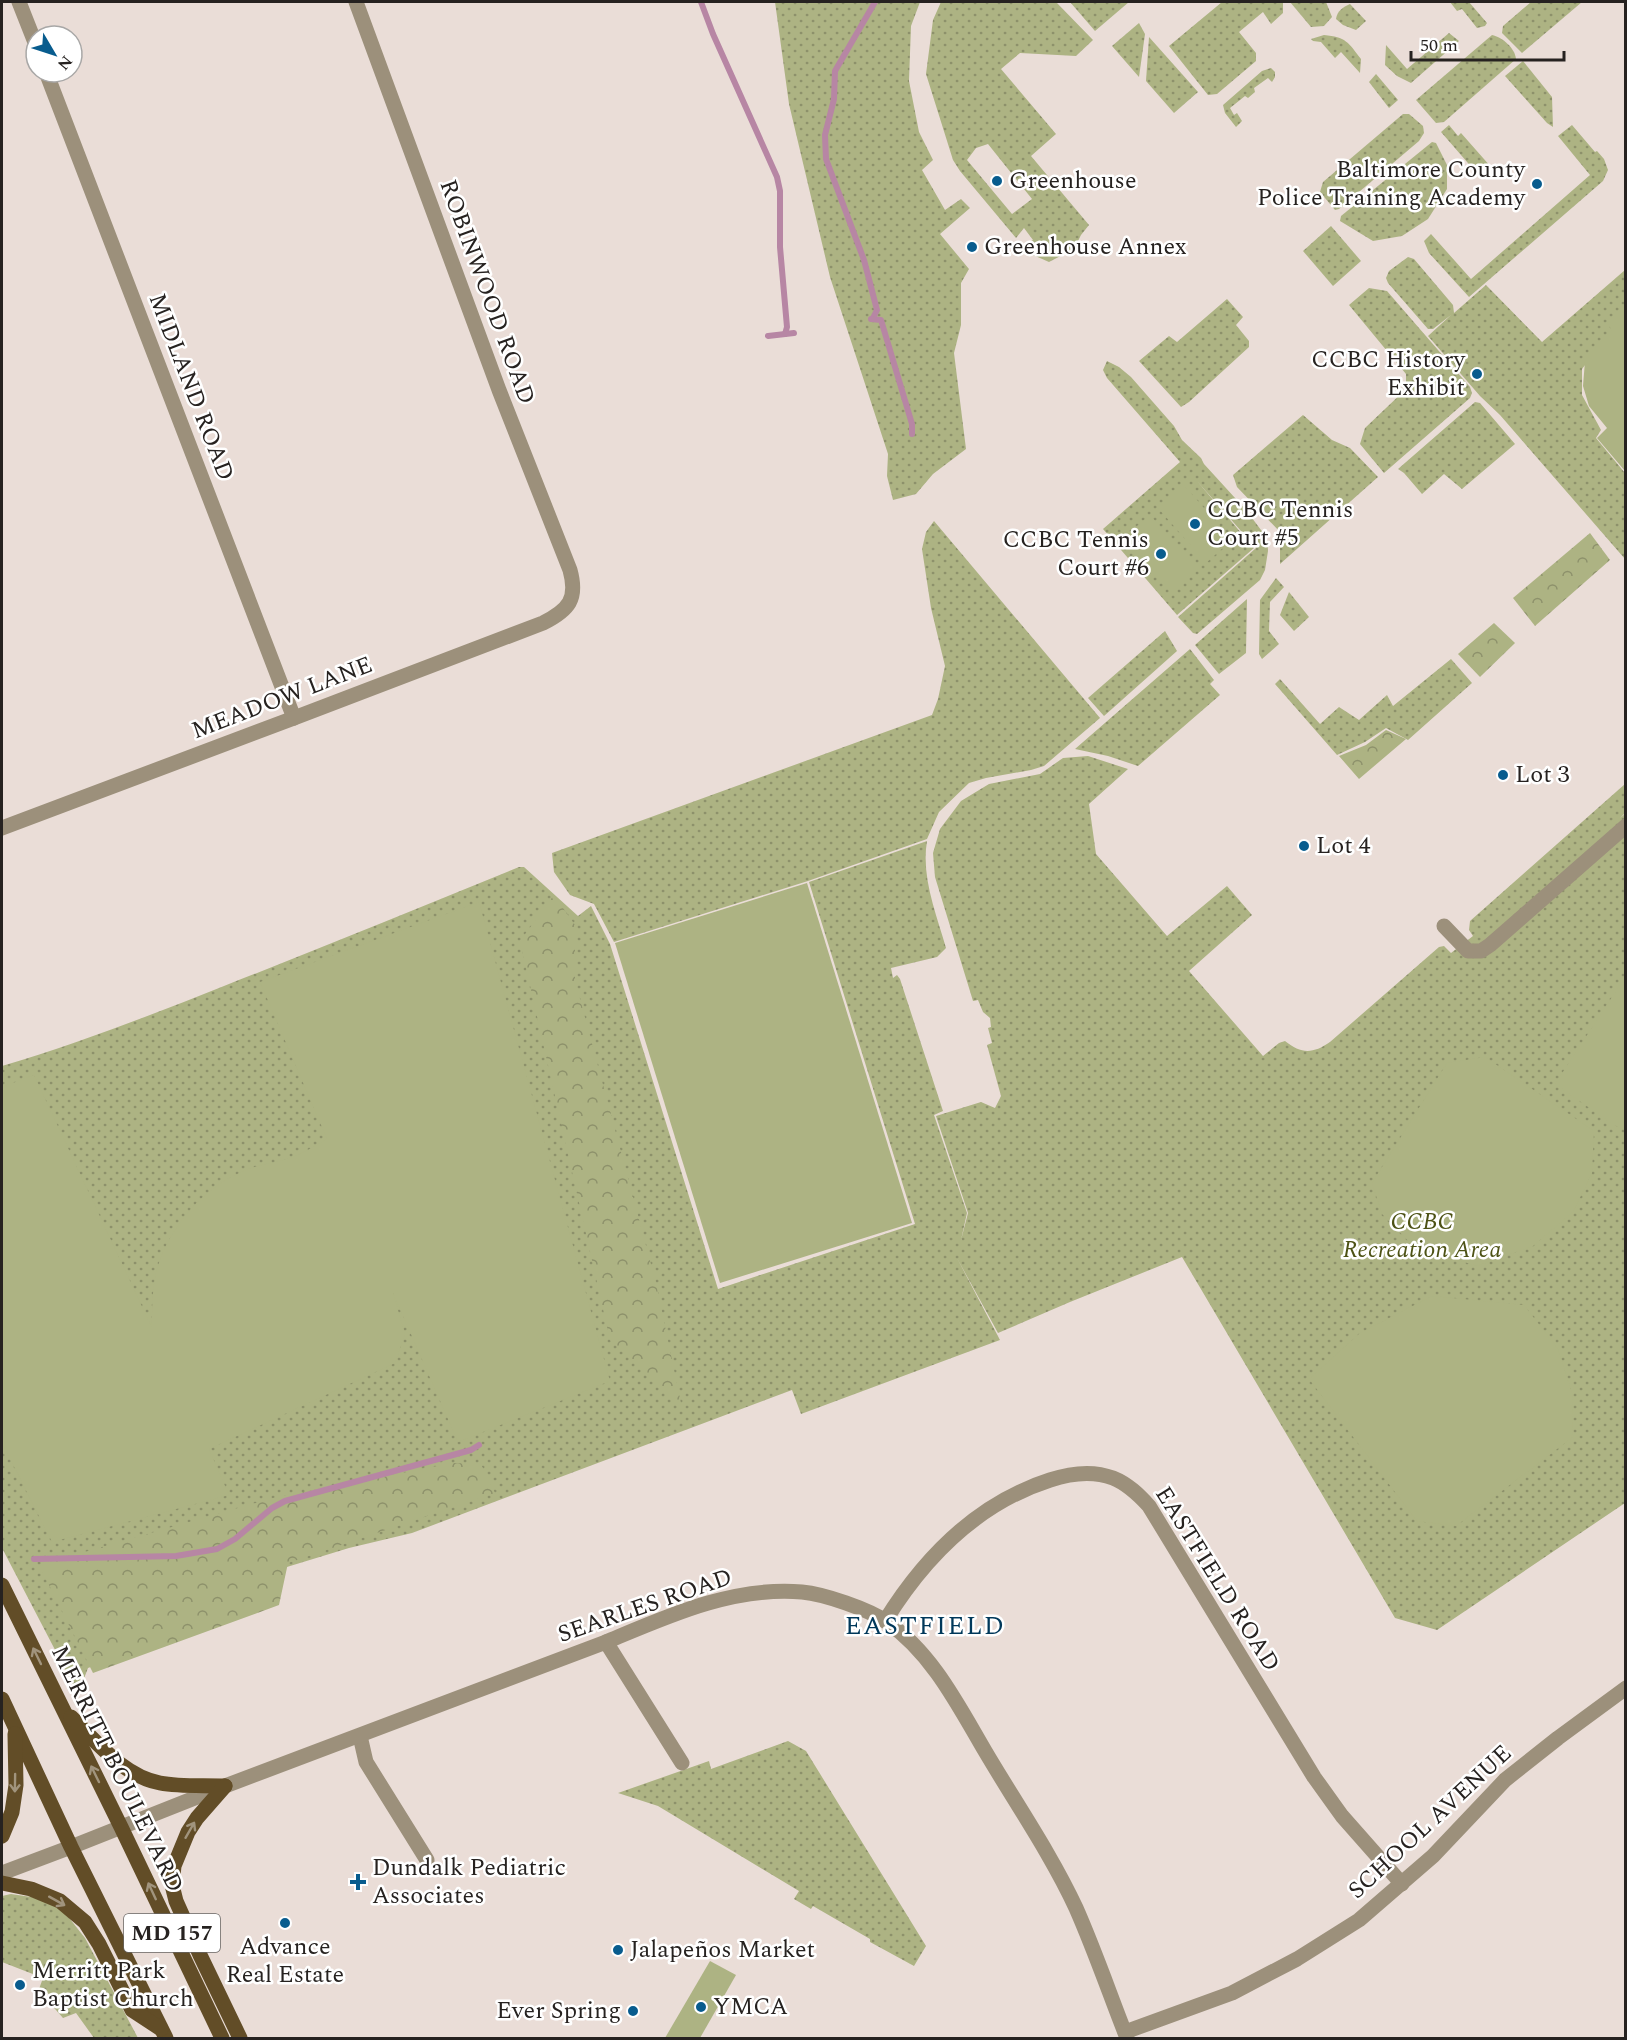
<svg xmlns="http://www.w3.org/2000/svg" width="1627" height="2040" viewBox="0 0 1627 2040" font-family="Spectral,serif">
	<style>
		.green { fill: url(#green-dots); fill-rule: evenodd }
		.forest { fill: url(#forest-crowns) }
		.pitch { fill: #adb383 }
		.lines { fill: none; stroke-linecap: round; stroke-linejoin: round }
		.stream { stroke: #b786a4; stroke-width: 6 }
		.minor { stroke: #9c907b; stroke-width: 15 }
		.primary { stroke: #624d27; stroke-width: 15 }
		.oneway { stroke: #a1947d }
		.poi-dot { fill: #085c8e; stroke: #fff; stroke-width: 2 }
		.labels { text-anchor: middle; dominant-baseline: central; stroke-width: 5; stroke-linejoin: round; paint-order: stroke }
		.shield { fill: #fff; stroke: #676463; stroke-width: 1.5 }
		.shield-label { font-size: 22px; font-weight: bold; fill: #262220 }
		.poi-label { font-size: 24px; fill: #262220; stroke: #fff; text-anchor: start }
		.street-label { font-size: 24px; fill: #262220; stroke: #fff }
		.park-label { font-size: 24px; font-style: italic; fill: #4d5215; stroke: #fff }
		.neighbourhood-label { font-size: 26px; letter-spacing: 1.5px; fill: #00385a; stroke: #fff }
	</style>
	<defs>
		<pattern id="green-dots" width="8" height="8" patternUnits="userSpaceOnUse" patternTransform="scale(1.5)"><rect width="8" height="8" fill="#adb383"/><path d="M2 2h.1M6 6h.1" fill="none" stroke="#8d916b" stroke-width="1.8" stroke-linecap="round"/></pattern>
		<pattern id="forest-crowns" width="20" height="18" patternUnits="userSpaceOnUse" patternTransform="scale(1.5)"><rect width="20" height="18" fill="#adb383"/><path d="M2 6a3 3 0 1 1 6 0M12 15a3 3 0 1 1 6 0" fill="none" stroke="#8d916b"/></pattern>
	</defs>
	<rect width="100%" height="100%" fill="#eaddd7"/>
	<g class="green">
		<path d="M775,2H920L911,26L909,81L919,132L933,160L922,170L945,210L961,199L970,208L940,234L969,269L961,283V325L954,353L966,449L933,474L916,494L893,500L887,476L888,454L830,277L789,104Z"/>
		<path d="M941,2H1056L1093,40L1076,56L1020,53L1001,69L1056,134L1031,156L1089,225L1081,235L1074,249L1049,262L1033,255L1028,243L1033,240L1024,228L1016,238L960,171L953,160L926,74L933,20ZM988,144L1032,199L1012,214L967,160L976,148Z"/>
		<path d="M1070,2H1129L1095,31Z"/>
		<path d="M1222,2H1283V13L1271,24L1263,12L1239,32L1256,53V61L1217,94L1208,95L1169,46Z"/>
		<path d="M1290,2H1326L1332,17L1324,26L1311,27Z"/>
		<path d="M1450,2H1469L1487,23L1485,26L1477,28L1462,9L1457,11Z"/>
		<path d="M1531,2H1582L1522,53L1502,33L1503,26Z"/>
		<path d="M1350,4L1366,21L1356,30L1343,25L1336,19C1337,11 1343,7 1350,4Z"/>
		<path d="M1139,23L1145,34L1139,77L1112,46Z"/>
		<path d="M1449,33L1459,41L1411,83L1397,76L1385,65L1386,45L1407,69Z"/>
		<path d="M1324,35C1346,37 1348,42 1361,59L1360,73L1341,52L1335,58L1321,42L1313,41L1311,39Z"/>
		<path d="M1492,35C1502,37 1515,48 1516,59L1444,122L1436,123L1416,100Z"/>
		<path d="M1149,37L1198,92L1174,113L1146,81Z"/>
		<path d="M1523,61L1552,97L1553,127L1547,123L1505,76Z"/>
		<path d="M1271,68L1275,72V77L1272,82L1268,78L1254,88L1255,92L1248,98L1245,96L1230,108L1234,115L1237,113L1242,121L1236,127L1225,113L1223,105L1262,71Z"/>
		<path d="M1376,74L1398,100L1389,108L1369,82Z"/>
		<path d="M1403,114H1409L1423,126L1424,133L1419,141L1339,209L1335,210L1320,192L1323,182Z"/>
		<path d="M1449,125L1458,136L1461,133L1491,167L1487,171L1474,170L1441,132Z"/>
		<path d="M1572,125L1595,152L1597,151L1604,159L1608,170L1603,181L1469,297L1429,253L1424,241L1431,234L1471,279L1590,175L1558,136Z"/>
		<path d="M1432,142L1436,143L1447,165V189L1428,219L1402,236L1373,241L1340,221L1341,216Z"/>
		<path d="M1331,226L1361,261L1333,286L1303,251Z"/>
		<path d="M1408,257L1414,259L1453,305L1454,313L1486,285L1542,342L1625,270V326L1593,355L1582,369V395L1601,430L1596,438L1625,473V559L1500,415L1480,396L1428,336L1451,315L1433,329H1428L1388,283L1386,278L1389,271Z"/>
		<path d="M1369,288L1387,291L1470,387L1472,393L1470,398L1384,473L1360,444L1365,428L1406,389V374L1349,305Z"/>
		<path d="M1227,299L1243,317L1236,325L1249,341V347L1189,402L1181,407L1139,361L1169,336L1177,342Z"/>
		<path d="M1107,361L1119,367L1131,377L1174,426L1182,440L1201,458L1204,464L1246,510L1267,538L1268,551L1265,570L1260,580L1197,634L1193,633L1178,617L1256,548L1197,481L1254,548L1177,615L1103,529L1180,462L1107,378L1103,370Z"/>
		<path d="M1475,402L1480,403L1515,444L1462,489L1444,474L1422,494L1404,473L1398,469Z"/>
		<path d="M1303,415L1332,440L1350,448L1378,477L1280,564V532L1237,487L1233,475Z"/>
		<path d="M934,521L1100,718L1044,766L1031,770L986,778L969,783L939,812L927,839L808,881L614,942L594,904L570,895L554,872L552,853L932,715L938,699L945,666L931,608L922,549L926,532Z"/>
		<path d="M1276,578L1284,587L1270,602L1269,631L1279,644L1262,659L1259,654L1260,600Z"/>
		<path d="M1289,592L1309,617L1294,631L1280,615Z"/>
		<path d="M1247,599L1246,653L1219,674L1195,645Z"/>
		<path d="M1165,631L1177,651L1104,716L1088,698Z"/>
		<path d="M1190,649L1214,680L1210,684L1220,695L1138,766L1108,756L1075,749Z"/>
		<path d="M1451,659L1472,683L1408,740L1386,728L1365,742L1337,755L1275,684L1280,679L1320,724L1339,707L1359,720L1387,695L1393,706Z"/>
		<path d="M1088,756L1128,769L1089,804L1096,854L1167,936L1227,886L1252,915L1189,971L1263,1056L1279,1043L1285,1041C1301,1054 1313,1054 1330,1042L1439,947L1444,946L1451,953L1473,936L1469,930L1470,921L1625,784V813L1620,818L1625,814V1503L1437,1630L1395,1618L1182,1257L1070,1302L998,1333L957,1258L1000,1340L801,1414L792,1390L412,1533L349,1548L264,1574L102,1663L88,1668L78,1694L2,1548V1066C77,1044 151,1015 224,986C323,947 421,907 519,867H524L578,916L591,906L610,944L718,1289L915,1224L809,882L927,841C921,877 936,913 946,948L937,957L891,968L893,978L897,975L900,979L943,1111L934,1115L967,1213L961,1240L968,1213L936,1116L981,1102L995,1108L1001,1096L987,1045L992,1043L988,1028L991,1027L990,1018L983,1012L978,1000L973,1001L935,877L933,853L940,829L961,801L989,784L1040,774L1063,758Z"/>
		<path d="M788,1741L806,1751L926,1946L914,1966L870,1942V1939L813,1906L811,1909L794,1899L799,1891L658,1806L618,1793L709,1761L711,1769Z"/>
		<path d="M11,1894L38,1898L52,1904L66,1914L85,1938L138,2038H94L76,2013L63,2018L48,2001L49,1994L39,1989L43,1978L2,1962V1896Z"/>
	</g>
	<g class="forest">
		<path d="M1590,533L1610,560L1535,626L1513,598Z"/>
		<path d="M1494,623L1515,643L1480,677L1458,654Z"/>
		<path d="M1386,730L1406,739L1359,779L1339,756L1366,745Z"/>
		<path d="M554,895L575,925V980L656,1283L682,1408L610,1340L520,941Z"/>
		<path d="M453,1463L481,1464L495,1493L288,1563L279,1605L93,1673L39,1565L273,1498Z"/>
	</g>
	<g class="pitch">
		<path d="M1625,306V471L1597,438L1607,428L1589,406L1583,386L1585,361L1612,331L1607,322Z"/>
		<path d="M1184,485L1232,540L1206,563L1158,508Z"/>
		<path d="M1150,515L1198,570L1172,592L1124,537Z"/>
		<path d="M807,883L912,1223L720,1283L615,943Z"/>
		<path d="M479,902L610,1381L458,1442L393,1293L405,1334L395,1363L209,1449L229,1495L52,1542L2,1443V1087L34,1075L152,1328C152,1308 152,1288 157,1269C170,1225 204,1187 246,1170C259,1164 273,1164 286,1159C300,1155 315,1146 327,1139L260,982Z"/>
		<path d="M1625,977L1626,1130H1625L1614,1125L1555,1084Z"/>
		<path d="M1485,1057L1594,1131L1592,1173L1573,1212L1533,1246L1477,1266L1413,1246L1382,1214L1372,1183L1447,1063Z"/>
		<path d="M1432,1296L1524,1305L1558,1349L1572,1393L1573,1437L1456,1526L1417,1521L1309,1379L1360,1333Z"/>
		<path d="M710,1961L736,1975L700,2038H665Z"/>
	</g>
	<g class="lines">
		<g class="stream">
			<path d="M701,2L713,34L777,177L780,191V247L787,327L785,334"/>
			<path d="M873,318L877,310L864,260L826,159L825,135L834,99L835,71L875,2"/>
			<path d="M871,319L881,320L912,424V434"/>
			<path d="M768,336L794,333"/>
			<path d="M34,1559L176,1556L217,1549L235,1539L272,1508L285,1501L471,1450L479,1445"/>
		</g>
		<g class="minor">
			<path d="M19,2L36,45"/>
			<path d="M46,72L294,718"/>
			<path d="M2,828L294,718L543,623C569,610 578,599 570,570L499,390L356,2"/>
			<path d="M1444,926L1468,951H1481L1490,945L1626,826"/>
			<path d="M885,1621C924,1558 978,1503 1050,1480C1071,1473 1092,1470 1113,1478C1128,1484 1139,1495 1149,1506L1314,1777L1342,1816L1402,1884"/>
			<path d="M606,1642L682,1763"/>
			<path d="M360,1736L366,1762L427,1860"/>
			<path d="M2,1873L71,1847L225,1786L606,1642C668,1616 733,1586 802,1592C824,1594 868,1609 887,1622C932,1653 958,1705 985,1751C1015,1802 1051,1854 1076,1908C1095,1951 1110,1995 1127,2038"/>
			<path d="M1125,2032L1232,1993L1297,1959L1359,1920L1433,1856L1505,1780L1558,1738L1626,1688"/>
		</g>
		<g class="primary">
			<path d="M2,1585L121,1827L222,2038"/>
			<path d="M2,1699L71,1847L166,2038"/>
			<path d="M71,1717C97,1742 123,1776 160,1783C181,1787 203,1785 225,1786"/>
			<path d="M225,1786L197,1818L188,1832L174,1866L172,1885L176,1901L200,1955L240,2038"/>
			<path d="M2,1836L12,1812L16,1785L15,1734"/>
			<path d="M2,1883L31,1889L60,1901L85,1922L99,1944L132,2010L161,2029"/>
		</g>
	</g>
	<defs><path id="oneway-shaft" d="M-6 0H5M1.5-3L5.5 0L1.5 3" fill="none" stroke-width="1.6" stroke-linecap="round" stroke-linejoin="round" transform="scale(1.5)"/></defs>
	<g class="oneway">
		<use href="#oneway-shaft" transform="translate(37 1656) rotate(-116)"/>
		<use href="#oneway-shaft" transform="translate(95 1774) rotate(-116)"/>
		<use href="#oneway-shaft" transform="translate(15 1783) rotate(91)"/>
		<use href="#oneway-shaft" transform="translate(190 1830) rotate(-60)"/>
		<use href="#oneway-shaft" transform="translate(152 1891) rotate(-115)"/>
		<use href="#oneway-shaft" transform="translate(57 1901) rotate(29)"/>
	</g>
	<g class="poi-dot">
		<circle cx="997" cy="181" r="6"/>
		<circle cx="1537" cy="184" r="6"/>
		<circle cx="972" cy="247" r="6"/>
		<circle cx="1477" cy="374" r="6"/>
		<circle cx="1195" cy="524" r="6"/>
		<circle cx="1161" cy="554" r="6"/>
		<circle cx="1503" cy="775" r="6"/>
		<circle cx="1304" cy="846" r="6"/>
		<path d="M355 1873h6v6h6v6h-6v6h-6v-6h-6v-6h6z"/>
		<circle cx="285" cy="1923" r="6"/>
		<circle cx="618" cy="1950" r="6"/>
		<circle cx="20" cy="1985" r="6"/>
		<circle cx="701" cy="2007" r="6"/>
		<circle cx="633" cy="2011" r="6"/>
	</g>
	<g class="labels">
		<rect class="shield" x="124" y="1914" width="96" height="38" rx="4.5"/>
		<g class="shield-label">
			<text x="172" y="1933">MD 157</text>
		</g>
		<g class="poi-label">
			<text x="1525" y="170" text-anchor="end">Baltimore County<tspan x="1525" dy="28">Police Training Academy</tspan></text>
			<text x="1009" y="181">Greenhouse</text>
			<text x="984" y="247">Greenhouse Annex</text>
			<text x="1465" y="360" text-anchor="end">CCBC History<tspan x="1465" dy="28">Exhibit</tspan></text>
			<text x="1207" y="510">CCBC Tennis<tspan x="1207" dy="28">Court #5</tspan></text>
			<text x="1149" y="540" text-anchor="end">CCBC Tennis<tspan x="1149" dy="28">Court #6</tspan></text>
			<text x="1515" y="775">Lot 3</text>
			<text x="1316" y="846">Lot 4</text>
			<text x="372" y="1868">Dundalk Pediatric<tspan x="372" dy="28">Associates</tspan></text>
			<text x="285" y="1947" text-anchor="middle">Advance<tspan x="285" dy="28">Real Estate</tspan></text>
			<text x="630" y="1950">Jalapeños Market</text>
			<text x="32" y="1971">Merritt Park<tspan x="32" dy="28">Baptist Church</tspan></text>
			<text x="713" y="2007">YMCA</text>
			<text x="621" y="2011" text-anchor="end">Ever Spring</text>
		</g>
		<g class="street-label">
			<text transform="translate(487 292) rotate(70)">ROBINWOOD ROAD</text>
			<text transform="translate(191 387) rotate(69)">MIDLAND ROAD</text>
			<text transform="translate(282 698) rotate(-21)">MEADOW LANE</text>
			<text transform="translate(1217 1579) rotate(58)">EASTFIELD ROAD</text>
			<text transform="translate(645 1606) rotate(-19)">SEARLES ROAD</text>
			<text transform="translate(117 1769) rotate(64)">MERRITT BOULEVARD</text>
			<text transform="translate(1430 1822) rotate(-43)">SCHOOL AVENUE</text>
		</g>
		<g class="park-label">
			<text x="1422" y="1222">CCBC<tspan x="1422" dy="28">Recreation Area</tspan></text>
		</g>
		<g class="neighbourhood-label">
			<text x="925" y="1626">EASTFIELD</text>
		</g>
	</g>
	<rect width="1627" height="2040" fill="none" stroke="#262220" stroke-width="6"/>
	<g transform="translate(54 54) rotate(129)"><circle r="28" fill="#ffffff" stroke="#a8a7a6" stroke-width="1.5"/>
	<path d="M0-4.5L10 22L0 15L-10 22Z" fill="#085c8e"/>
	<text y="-9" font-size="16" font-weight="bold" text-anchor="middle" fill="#262220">N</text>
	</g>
	<path d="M1411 51v9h153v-9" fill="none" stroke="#262220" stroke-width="3"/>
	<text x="1420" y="51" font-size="18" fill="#262220" stroke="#ffffff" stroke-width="4.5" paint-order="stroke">50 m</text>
</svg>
